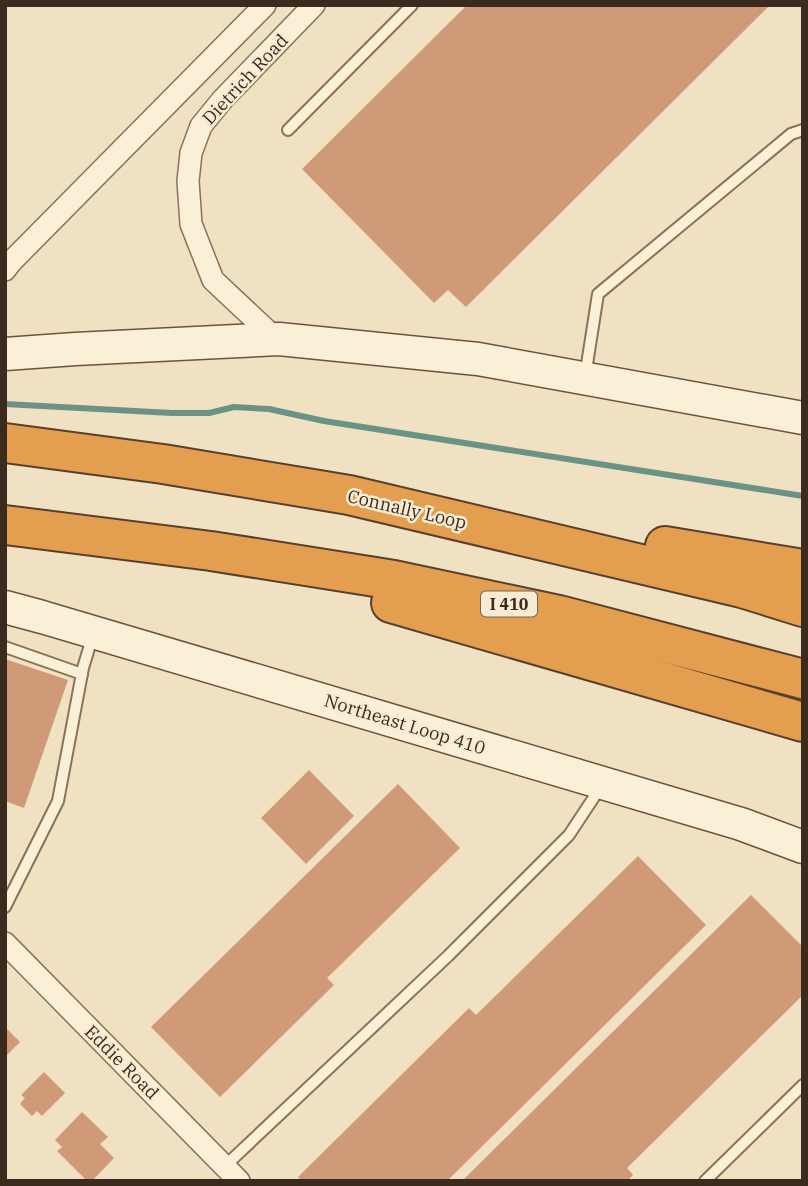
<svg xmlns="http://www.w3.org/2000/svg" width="808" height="1186" viewBox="0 0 808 1186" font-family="'IBM Plex Serif',serif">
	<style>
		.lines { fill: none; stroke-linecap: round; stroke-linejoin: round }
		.stream { stroke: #6b9287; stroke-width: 6 }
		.building { fill: #d09977 }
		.lane-casing { stroke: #8b7259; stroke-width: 14 }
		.street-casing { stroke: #8b7259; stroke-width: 24 }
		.secondary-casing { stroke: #6d533c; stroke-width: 35 }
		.highway-casing { stroke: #59402d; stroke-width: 42 }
		.lane { stroke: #faefd7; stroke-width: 10 }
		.street { stroke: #faefd7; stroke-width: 21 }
		.secondary { stroke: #faefd7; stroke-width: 32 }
		.highway { stroke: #e39e50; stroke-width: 38 }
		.labels { text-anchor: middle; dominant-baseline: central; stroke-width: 5; stroke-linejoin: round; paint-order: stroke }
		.shield { fill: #f7ecd3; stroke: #736554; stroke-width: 2 }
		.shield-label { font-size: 16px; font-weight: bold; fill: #3b2b1e }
		.street-label { font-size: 18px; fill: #3b2b1e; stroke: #f7ecd3 }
	</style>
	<rect width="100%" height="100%" fill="#f0e1c3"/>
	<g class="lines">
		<path class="stream" d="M5,404L172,413H209L234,407L269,409L324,421L803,496"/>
	</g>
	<g class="building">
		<path d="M467,5H770L466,307L448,290L434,303L302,169Z"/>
		<path d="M5,659L68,680L24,808L5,801Z"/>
		<path d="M309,770L354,816L306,864L261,818Z"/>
		<path d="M398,784L460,848L327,978L334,985L220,1097L151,1027Z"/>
		<path d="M638,856L706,925L447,1181H302L298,1177L469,1008L476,1015Z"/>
		<path d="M751,895L803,947V995L627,1168L633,1175L627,1181H462Z"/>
		<path d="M5,1027L20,1042L7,1055L5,1054Z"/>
		<path d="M44,1072L65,1093L42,1116L37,1111L32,1116L20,1104L25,1098L21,1095Z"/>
		<path d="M82,1112L108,1137L100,1144L114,1158L92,1181H87L57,1151L62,1147L55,1140Z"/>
	</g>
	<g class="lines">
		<g class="lane-casing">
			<g id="lane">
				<path d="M288,130L412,5"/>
				<path d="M585,377L598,294L791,134L803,130"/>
				<path d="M5,647L82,674"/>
				<path d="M5,907L58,801L83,668L93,635"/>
				<path d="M225,1166L448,956L569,835L602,785"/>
				<path d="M705,1181L803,1085"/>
			</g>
		</g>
		<g class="street-casing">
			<g id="street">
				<path d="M5,270L11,262L265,5"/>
				<path d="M276,339L213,280L191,224L188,181L191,153L201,126L223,99L314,5"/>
				<path d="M5,943L239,1181"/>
			</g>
		</g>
		<g class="secondary-casing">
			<g id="secondary">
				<path d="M5,354L75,349L279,339L478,359L803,418"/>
				<path d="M5,607L42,617L741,824L803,847"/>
			</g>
		</g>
		<g class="highway-casing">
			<g id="highway">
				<path d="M5,443L163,464L349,495L742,588L803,607"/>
				<path d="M5,525L211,551L394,580L559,615L803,679"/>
				<path d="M665,546L803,569"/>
				<path d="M391,603L803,722"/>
			</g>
		</g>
		<use href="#lane" class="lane"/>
		<use href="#street" class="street"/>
		<use href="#secondary" class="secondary"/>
		<use href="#highway" class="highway"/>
	</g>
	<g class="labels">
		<rect class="shield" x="481" y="591.5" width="56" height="25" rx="5"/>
		<g class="shield-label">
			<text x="509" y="604">I 410</text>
		</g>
		<g class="street-label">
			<text transform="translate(245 79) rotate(-47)">Dietrich Road</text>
			<text transform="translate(407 509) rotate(13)">Connally Loop</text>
			<text transform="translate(405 724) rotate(17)">Northeast Loop 410</text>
			<text transform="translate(122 1062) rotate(45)">Eddie Road</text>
		</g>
	</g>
	<rect width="808" height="1186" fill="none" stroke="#3b2b1e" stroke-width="14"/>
</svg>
